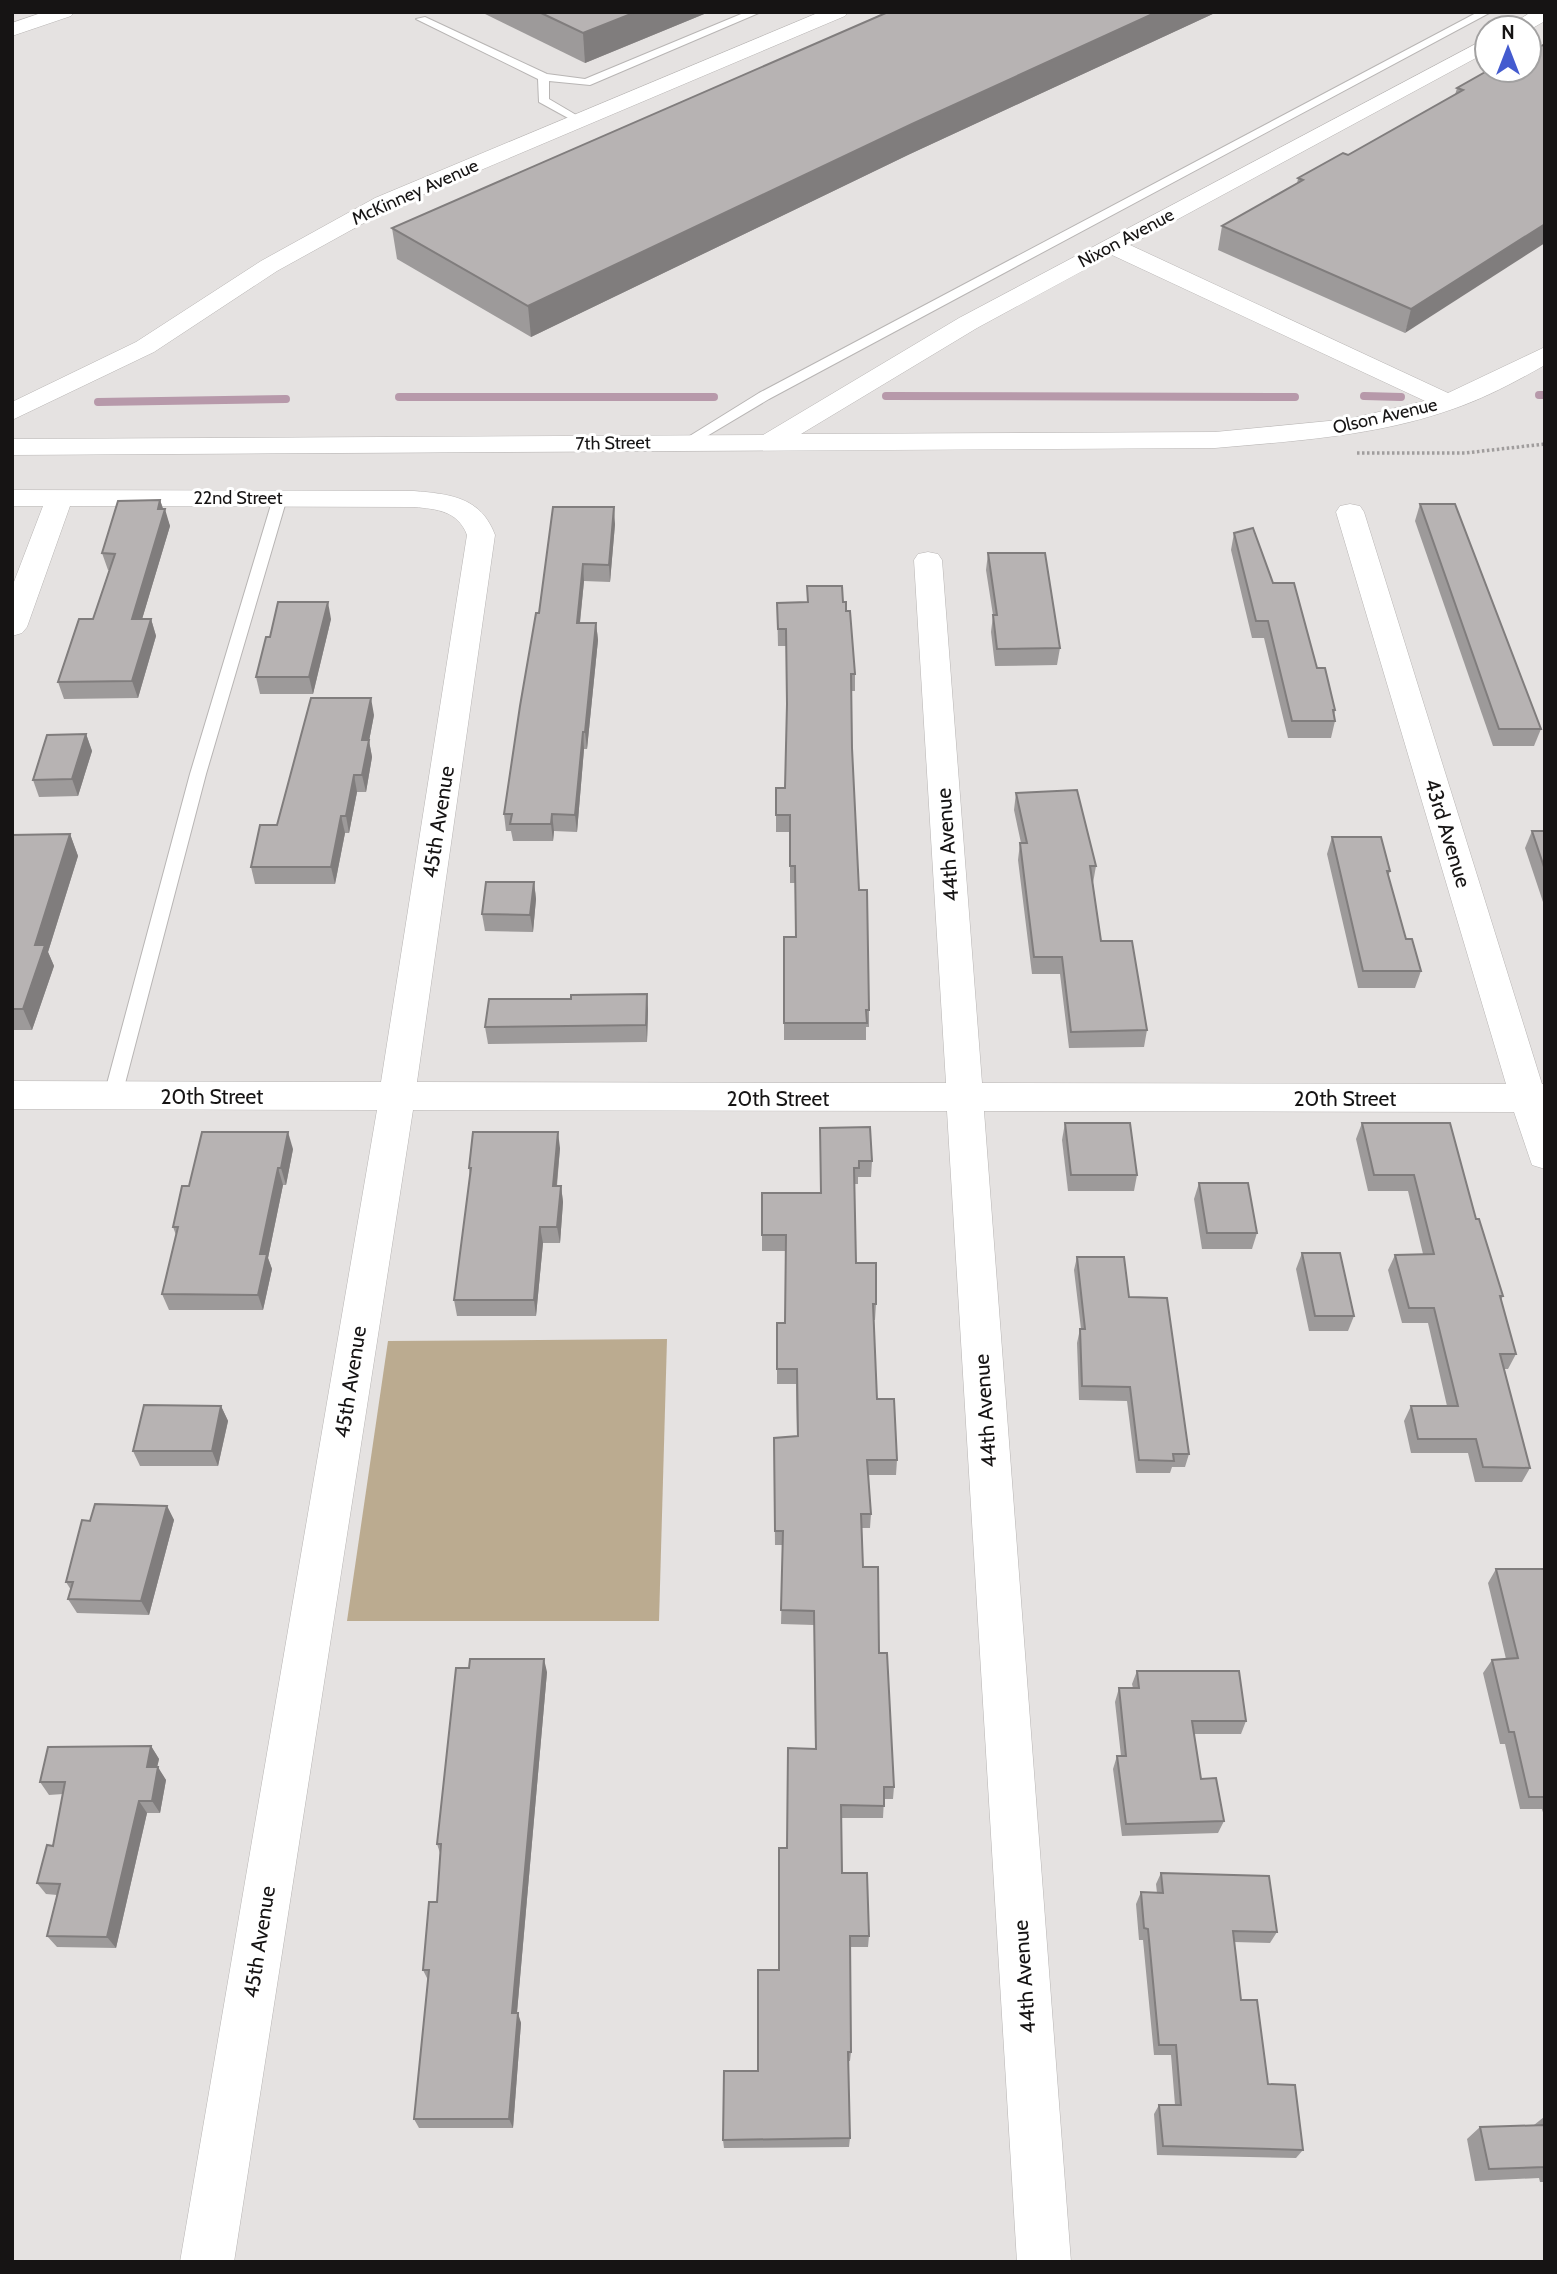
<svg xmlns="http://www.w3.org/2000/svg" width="1557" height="2274" viewBox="0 0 1557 2274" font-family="Cabin,sans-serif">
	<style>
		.forest { fill: #bbab90 }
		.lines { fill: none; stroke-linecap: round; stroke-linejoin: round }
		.stream { stroke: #b799aa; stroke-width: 8 }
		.service-casing { stroke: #b8b5b4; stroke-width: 2 }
		.minor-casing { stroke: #b8b5b4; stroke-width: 1 }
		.path { stroke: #a09d9d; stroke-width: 3.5; stroke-dasharray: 2.5 2.5; stroke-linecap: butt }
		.service { fill: #fff; fill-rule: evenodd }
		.minor { fill: #fff; fill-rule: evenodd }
		.wall { fill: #9d9a9a }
		.shaded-wall { fill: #807d7d }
		.building { fill: #b7b3b3; stroke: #807d7d; stroke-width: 2 }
		.labels { text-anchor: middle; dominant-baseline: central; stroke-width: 6; stroke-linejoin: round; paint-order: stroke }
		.far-street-label { font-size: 18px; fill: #161414; stroke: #fff }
		.street-label { font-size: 21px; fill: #161414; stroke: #fff }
	</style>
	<rect width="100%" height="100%" fill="#e5e2e1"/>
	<path class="forest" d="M667,1339L659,1621H347L388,1341Z"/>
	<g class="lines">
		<g class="stream">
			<path d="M1539,395H1545"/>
			<path d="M886,396L1295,397"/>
			<path d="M1364,396L1401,397"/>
			<path d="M399,397H714"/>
			<path d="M98,402L286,399"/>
		</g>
		<g class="service-casing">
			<g id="service">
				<path d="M746,12H761L590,85L549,81V99L583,119V123L579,124L539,102L538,79L416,19L425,17L547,74L585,79Z"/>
				<path d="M1478,12H1491L769,399L692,445L687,446L680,442L759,393Z"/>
				<path d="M280,494L287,498L206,774L122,1095L120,1100L113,1102L106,1100L104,1095L190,774L273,498Z"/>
			</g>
		</g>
		<g class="minor-casing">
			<g id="minor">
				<path d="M44,12H74L71,16L12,36V23Z"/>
				<path d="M820,12H848L845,16L391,208L277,271L154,352L12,420V402L136,342L261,261L375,198Z"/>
				<path d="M1531,12H1545V21L1529,30L1507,28Z"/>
				<path d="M1487,38V52L1130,245L1448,393L1545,347V365C1515,382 1485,398 1453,409C1377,436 1295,441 1215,448L12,455V439L763,435L959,318ZM1112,255L1425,401L1349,419L1215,432L801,434L977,328Z"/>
				<path d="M12,490L414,491C450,494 481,497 495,535L417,1082L946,1083L914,560L918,554L928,552L938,554L942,560L982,1083L1506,1084L1336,512L1340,506L1350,504L1360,506L1364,512L1542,1084H1545V1169L1532,1165L1514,1112L984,1111L1071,2262H1017L947,1111L413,1110L234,2262H180L377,1110L12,1109V1081L381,1082L467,535C458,511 437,509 414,507L70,506L27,627L22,633L12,636V587L43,506H12Z"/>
			</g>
		</g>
		<path class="path" d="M1357,453H1465L1545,444"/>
		<use href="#service" class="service"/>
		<use href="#minor" class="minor"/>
	</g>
	<g class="wall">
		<path d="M481,12H709L585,63Z"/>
		<path d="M888,12H1217L910,154L531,337L397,259L392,228Z"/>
		<path d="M1487,71L1405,333L1218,250L1222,226L1297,184L1298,178L1348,155L1455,95L1457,88Z"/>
		<path d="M160,500L170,526L142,619H151L156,636L138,698L64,699L58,682L93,619L109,570H108L102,553Z"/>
		<path d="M1420,504L1541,729L1534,746H1493L1415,521Z"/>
		<path d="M615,524L610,582L584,581L580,623H596L598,640L587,749H584L577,832L554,831L553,841H513L511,831H506L504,814L539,613Z"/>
		<path d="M1234,533L1273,583L1317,668L1335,710L1334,715L1335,721L1331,738H1288L1264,638H1252L1231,550Z"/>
		<path d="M988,553L1060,648L1057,665L995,666L991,632L993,615L986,570Z"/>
		<path d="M807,586L843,602L855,674V691H851L852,748L859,890L869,1010V1027H866V1040H784V937H795V883H790V832H776V788H785L787,714L786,646H778L777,603L807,602Z"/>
		<path d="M331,619L313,694H260L256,677L270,637Z"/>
		<path d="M374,715L369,741L372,757L366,792H357L349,833H345L335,884H255L251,867L277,825Z"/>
		<path d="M86,734L92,751L78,796L39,797L33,780Z"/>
		<path d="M1016,793L1096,866L1093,883L1101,941L1147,1030L1144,1047L1069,1048L1060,974H1032L1018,860L1020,843H1021L1014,810Z"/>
		<path d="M1532,831H1545V908L1525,848Z"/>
		<path d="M70,834L78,856L48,952L54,966L32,1030H12V835Z"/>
		<path d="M1332,837L1390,871L1388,877L1406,939L1421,971L1415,988H1358L1327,854Z"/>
		<path d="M534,882L536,899L533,932L485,931L482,914Z"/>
		<path d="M647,994L648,1011L647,1042L488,1044L485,1027L571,999Z"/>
		<path d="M1065,1123L1137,1175L1134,1191H1068L1062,1140Z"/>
		<path d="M1362,1123L1476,1219L1503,1296L1501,1300L1516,1354L1508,1369H1504L1530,1468L1522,1482H1475L1468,1453H1411L1404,1421L1411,1406H1447L1428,1323H1402L1388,1270L1395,1255L1423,1254L1408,1191H1368L1356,1139Z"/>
		<path d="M820,1128L872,1161L871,1177H858V1184H854L856,1263L876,1304L875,1320H874L877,1399L897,1460L896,1475H868L871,1514L870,1528H862L863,1567L879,1653L894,1787L893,1799H884L883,1818H841L842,1873L869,1936L868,1947H850L851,2052L850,2061H848L850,2138L849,2147L724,2148L723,2140L758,2071L779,1970L787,1848L815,1749L814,1625L781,1624L783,1545H775L774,1438L797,1436L796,1384H777V1323H785L786,1251H762V1193H820Z"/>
		<path d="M560,1148L557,1186H561L563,1202L560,1243H543L536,1316H457L454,1300L470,1176L469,1168Z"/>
		<path d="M293,1149L286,1185H283L268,1258L272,1269L263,1310H169L162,1294L176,1235L173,1227L189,1186Z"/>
		<path d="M1199,1183L1257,1233L1252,1249H1202L1194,1199Z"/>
		<path d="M1302,1253L1354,1316L1348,1331H1309L1296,1269Z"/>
		<path d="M1077,1257L1129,1297L1189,1454L1185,1467H1172L1170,1473H1136L1127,1401L1079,1400L1077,1343L1080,1329H1081L1074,1270Z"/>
		<path d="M221,1406L228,1421L218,1466H140L133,1451Z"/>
		<path d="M167,1506L174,1520L149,1615L77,1613L68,1599L71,1590L66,1582L90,1521Z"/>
		<path d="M1496,1569H1545V1819L1542,1809H1520L1505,1744H1500L1483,1673L1492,1660L1506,1659L1488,1583Z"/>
		<path d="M1137,1671L1246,1721L1241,1734H1194L1201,1779L1224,1821L1218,1833L1122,1836L1113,1769L1117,1756H1121L1115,1702L1119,1688H1133L1132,1684Z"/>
		<path d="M547,1672L517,2013L521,2023L513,2128H419L414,2119L428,1980L423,1970L437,1902L440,1853L437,1844Z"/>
		<path d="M151,1746L159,1759L157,1767L166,1780L160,1813H147L116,1948L57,1947L47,1936L57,1895L46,1894L37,1883L53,1846L63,1794L49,1795L40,1782Z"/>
		<path d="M1161,1873L1277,1932L1270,1943L1234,1942L1241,2000L1268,2084L1303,2150L1296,2158L1157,2155L1154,2114L1159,2105H1175L1171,2055H1154L1143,1940H1139L1136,1904L1141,1892L1157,1893L1156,1884Z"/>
		<path d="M1544,2117H1545V2182H1540L1539,2178L1475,2181L1467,2139L1480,2127L1534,2125Z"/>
	</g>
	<g class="shaded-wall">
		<path d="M636,12H709L585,63L583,33Z"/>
		<path d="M1157,12H1217L910,154L531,337L528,306L912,124Z"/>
		<path d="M1545,224V243L1405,333L1411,309Z"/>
		<path d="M160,500L164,513L165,509L170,526L137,636L132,619Z"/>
		<path d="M614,507L615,524L610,582L609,565Z"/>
		<path d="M583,564L584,581L578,640L577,623Z"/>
		<path d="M328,602L331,619L313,694L309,677Z"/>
		<path d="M151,619L156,636L138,698L132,681Z"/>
		<path d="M596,623L598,640L587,749L585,732Z"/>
		<path d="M371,698L374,715L369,741L372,757L366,792L362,775V740Z"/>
		<path d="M583,732L584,749L577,832L575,815Z"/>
		<path d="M86,734L92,751L78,796L72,779Z"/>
		<path d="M354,775L357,792L349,833L346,816Z"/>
		<path d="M552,814L554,831L553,841L551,824Z"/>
		<path d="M341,816L345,833L335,884L331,867Z"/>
		<path d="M70,834L78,856L48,952L54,966L32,1030L23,1009L35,945Z"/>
		<path d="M534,882L536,899L533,932L530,915Z"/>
		<path d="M647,994L648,1011L647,1042L646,1025Z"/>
		<path d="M288,1132L293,1149L286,1185L281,1168Z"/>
		<path d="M558,1132L560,1148L555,1202L553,1186Z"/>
		<path d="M278,1168L283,1185L268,1258L272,1269L263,1310L258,1295L260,1254Z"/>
		<path d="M561,1186L563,1202L560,1243L557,1227Z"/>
		<path d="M540,1227L543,1243L536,1316L534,1300Z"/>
		<path d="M221,1406L228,1421L218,1466L212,1451Z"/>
		<path d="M167,1506L174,1520L149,1615L141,1601Z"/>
		<path d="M544,1659L547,1672L516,2023L512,2013Z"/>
		<path d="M151,1746L159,1759L154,1780L147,1767Z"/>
		<path d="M158,1767L166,1780L160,1813L152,1801Z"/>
		<path d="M139,1801L147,1813L116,1948L107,1937Z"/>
		<path d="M518,2013L521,2023L513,2128L509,2119Z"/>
	</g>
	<g class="building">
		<path d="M539,12H636L583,33Z"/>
		<path d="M888,12H1157L912,124L528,306L392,228Z"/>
		<path d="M1545,44V224L1411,309L1222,226L1303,180L1298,178L1343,153L1348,155L1463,90L1457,88L1487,71L1493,73L1499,70H1529V53Z"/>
		<path d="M160,500L158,509H165L132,619H151L132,681L58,682L79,619H93L115,554L102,553L118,501Z"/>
		<path d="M1420,504H1455L1541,729H1499Z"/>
		<path d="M553,507H614L609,565L583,564L577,623H596L585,732H583L575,815L552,814L551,824H510L512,814H504L520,706L536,613H539Z"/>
		<path d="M1253,528L1273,583H1294L1317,668H1325L1335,710H1333L1335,721H1292L1268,621H1256L1234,533Z"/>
		<path d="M988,553H1045L1060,648L997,649L993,615H997Z"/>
		<path d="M807,586H842L843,602H846V611H850L855,674H851L852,748L859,890H867L869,1010H866L867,1023H784V937H796L795,866H790V815H776V788H785L787,704L786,629H778L777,603L808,602Z"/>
		<path d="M278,602H328L309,677H256L266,637H270Z"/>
		<path d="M311,698H371L362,740H369L362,775H354L346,816H341L331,867H251L260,825H277Z"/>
		<path d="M86,734L72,779L33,780L47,735Z"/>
		<path d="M1077,790L1096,866H1090L1101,941H1132L1147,1030L1071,1032L1062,957H1034L1020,843H1027L1016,793Z"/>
		<path d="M1532,831H1545V870Z"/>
		<path d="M70,834L35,945H45L23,1009H12V835Z"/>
		<path d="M1332,837H1381L1390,871H1387L1406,939H1412L1421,971H1363Z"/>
		<path d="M486,882H534L530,915L482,914Z"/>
		<path d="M647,994L646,1025L485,1027L489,999H571V995Z"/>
		<path d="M1065,1123H1130L1137,1175H1071Z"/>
		<path d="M1362,1123H1450L1476,1219H1479L1503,1296H1500L1516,1354H1500L1530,1468L1483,1467L1476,1439H1418L1411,1406H1458L1434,1308H1409L1395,1255L1434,1254L1414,1175H1374Z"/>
		<path d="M870,1127L872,1161H859V1168H854L856,1263H876V1304H873L877,1399H894L897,1460H867L871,1514H861L863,1567H878L879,1653H887L894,1787H884V1806L841,1805L842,1873H867L869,1936H850L851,2052H848L850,2138L723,2140L724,2071H758V1970H779V1848H787L788,1748L816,1749L814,1611L781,1610L783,1531H775L774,1438L798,1436L797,1369H777V1323H785L786,1235H762V1193H821L820,1128Z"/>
		<path d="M202,1132H288L281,1168H278L260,1254H267L258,1295L162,1294L178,1227H173L182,1186H189Z"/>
		<path d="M473,1132H558L553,1186H561L557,1227H540L534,1300H454L471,1168H469Z"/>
		<path d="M1199,1183H1248L1257,1233H1207Z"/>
		<path d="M1302,1253H1340L1354,1316H1315Z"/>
		<path d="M1077,1257H1124L1129,1297L1167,1298L1189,1454H1173L1174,1461L1139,1460L1130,1387L1082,1386L1080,1329H1085Z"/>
		<path d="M144,1405L221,1406L212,1451H133Z"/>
		<path d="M95,1504L167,1506L141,1601L68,1599L73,1582H66L82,1520L90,1521Z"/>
		<path d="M1496,1569H1545V1797H1529L1514,1732H1509L1492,1660L1518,1658Z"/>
		<path d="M470,1659H544L512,2013H518L509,2119H414L429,1970H423L429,1902H437L441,1844H437L456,1668H469Z"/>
		<path d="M1137,1671H1239L1246,1721H1192L1201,1779L1216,1778L1224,1821L1126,1824L1117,1756H1126L1119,1688H1139Z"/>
		<path d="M151,1746L147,1767H158L152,1801H139L107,1937L47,1936L60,1884L37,1883L47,1845L53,1846L65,1782H40L48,1747Z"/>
		<path d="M1161,1873L1269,1876L1277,1932L1233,1931L1241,2000H1257L1268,2084L1295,2085L1303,2150L1163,2146L1159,2105H1181L1176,2045H1159L1148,1929L1144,1928L1141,1892L1163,1893Z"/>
		<path d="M1545,2125V2167L1489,2169L1480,2127Z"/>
	</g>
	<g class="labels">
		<g class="far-street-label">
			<text transform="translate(415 192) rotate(-24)">McKinney Avenue</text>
			<text transform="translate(1126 238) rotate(-28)">Nixon Avenue</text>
			<text transform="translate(1385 416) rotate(-13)">Olson Avenue</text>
			<text transform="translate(613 443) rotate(-1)">7th Street</text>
			<text x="238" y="498">22nd Street</text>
		</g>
		<g class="street-label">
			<text transform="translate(438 822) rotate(-81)">45th Avenue</text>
			<text transform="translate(1448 833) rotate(73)">43rd Avenue</text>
			<text transform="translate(947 845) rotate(-94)">44th Avenue</text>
			<text x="212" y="1096">20th Street</text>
			<text x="778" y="1098">20th Street</text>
			<text x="1345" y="1098">20th Street</text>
			<text transform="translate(350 1382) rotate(-81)">45th Avenue</text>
			<text transform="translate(985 1411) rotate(-94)">44th Avenue</text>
			<text transform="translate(259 1942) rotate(-81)">45th Avenue</text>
			<text transform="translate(1024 1977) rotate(-94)">44th Avenue</text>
		</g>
	</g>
	<rect width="1557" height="2274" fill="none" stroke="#161414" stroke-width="28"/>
	<g transform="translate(1508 49)"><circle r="33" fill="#ffffff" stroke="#a2a1a1" stroke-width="2"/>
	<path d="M0-5L12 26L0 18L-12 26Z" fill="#445bcf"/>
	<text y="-10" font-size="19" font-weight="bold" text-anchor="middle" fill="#161414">N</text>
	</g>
</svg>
